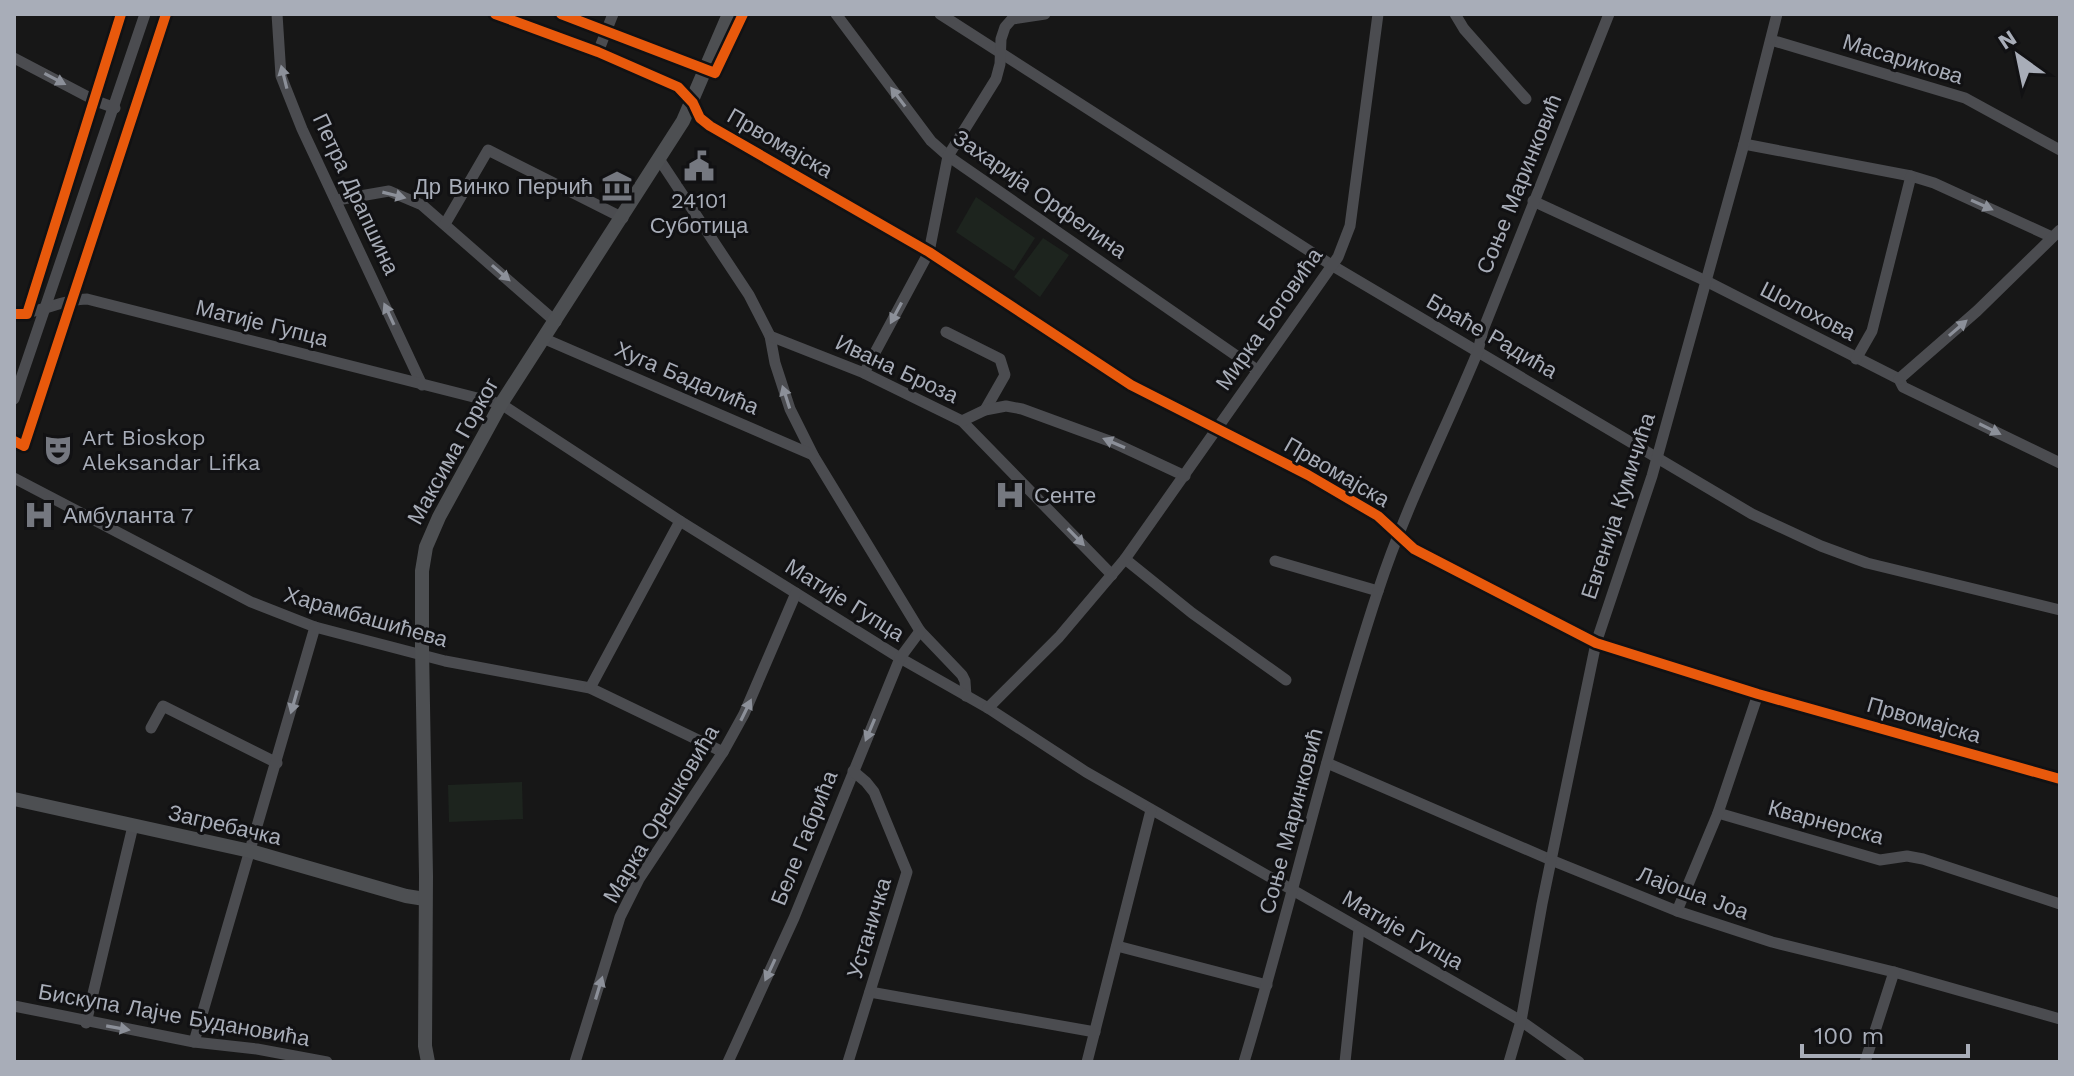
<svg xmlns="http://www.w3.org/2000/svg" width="2074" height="1076" viewBox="0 0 2074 1076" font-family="'Work Sans',sans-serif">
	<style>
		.green { fill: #1d241e }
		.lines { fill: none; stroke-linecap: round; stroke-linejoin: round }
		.minor { stroke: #4b4c50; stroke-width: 11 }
		.major { stroke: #4d4f52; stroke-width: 14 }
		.cycleway-casing { stroke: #111113; stroke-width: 15 }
		.cycleway { stroke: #e8590c; stroke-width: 10 }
		.oneway { fill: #8c9099 }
		.labels { text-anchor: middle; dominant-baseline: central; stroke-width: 6; stroke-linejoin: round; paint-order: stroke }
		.street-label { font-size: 22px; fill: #a8adb8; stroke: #111113 }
		.poi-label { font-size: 22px; fill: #a8adb8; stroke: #111113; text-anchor: start }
	</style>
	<rect width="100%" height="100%" fill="#171717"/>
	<g class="green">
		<path d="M976,197L1035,238L1014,271L956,232Z"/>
		<path d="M1043,238L1069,255L1040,297L1014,277Z"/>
		<path d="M522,782L523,819L449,822L448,785Z"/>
	</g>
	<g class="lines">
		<g class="minor">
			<path d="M277,14L281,76L302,129L422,385"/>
			<path d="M495,14L598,52L678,87L693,103L700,118L710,126L929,252L1131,385L1308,475L1378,516L1414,549L1596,643L1758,694L2060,779"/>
			<path d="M836,14L931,141L948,156L1257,370"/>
			<path d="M940,14L1333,266L1752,514L1821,546L1867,563L2060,610"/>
			<path d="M1455,14L1464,29L1526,99"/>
			<path d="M1771,40L1965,98L2060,150"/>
			<path d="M598,52L613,14"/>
			<path d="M14,58L96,101L115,108"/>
			<path d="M1744,144L1911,176L1934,183L2052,237"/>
			<path d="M659,159L749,295L770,336L775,363L790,409L813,455L920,631L962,675L965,681L966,696"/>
			<path d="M337,200L389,191L422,205L556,322"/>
			<path d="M1533,201L1706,281L1899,379L1903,387L2060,463"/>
			<path d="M445,224L488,150L623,218"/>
			<path d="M14,314C40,314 61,299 87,299L501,404L680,521L900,658L988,708L1086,772L1473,993L1521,1021L1579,1062"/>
			<path d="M946,332L1000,359L1005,375L985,410"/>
			<path d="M770,336L864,373L962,421L1112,575"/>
			<path d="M545,339L813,455"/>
			<path d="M1856,359L1872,331L1911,176"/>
			<path d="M864,373L929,252L948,156L996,79L1000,64L1001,39L1005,27L1012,19L1045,14"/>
			<path d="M1899,379L1977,311L2060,230"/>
			<path d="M14,399L145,14"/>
			<path d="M962,421L985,410L1006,406L1022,409L1112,442L1185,476"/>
			<path d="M14,478L251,602L315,627L445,661L590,688L723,752"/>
			<path d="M1125,559L1192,613L1286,680"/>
			<path d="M1275,561L1378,591"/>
			<path d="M590,688L680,521"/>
			<path d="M988,708L1059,637L1125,559L1338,257L1350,226L1378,14"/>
			<path d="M151,728L163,706L277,763"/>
			<path d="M1327,763L1551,860L1677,911L1772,942L1894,972L2060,1019"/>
			<path d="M1718,813L1880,860L1907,856L1923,859L2060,904"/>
			<path d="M1677,911L1718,813L1758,694"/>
			<path d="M1117,946L1267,985"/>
			<path d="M870,992L1095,1032"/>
			<path d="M14,1006L194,1042L257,1049L327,1062"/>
			<path d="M86,1023L133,826"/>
			<path d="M194,1042L315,627"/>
			<path d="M575,1062L620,917L639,879L723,752L744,714L796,593"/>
			<path d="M728,1062L794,918L900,658L920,631"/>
			<path d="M848,1062L907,872L874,792L866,782L853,771"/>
			<path d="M1087,1062L1151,810"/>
			<path d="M1244,1062C1291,906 1327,746 1378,591C1405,508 1445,431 1478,351L1483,330L1609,14"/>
			<path d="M1345,1062L1359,929"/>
			<path d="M1509,1062L1521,1021L1542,904L1596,643L1652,476L1744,144L1777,14"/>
			<path d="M1865,1062L1894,972"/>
		</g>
		<g class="major">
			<path d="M14,799L250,851L406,896L425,899"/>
			<path d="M428,1062L425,1046L426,876L422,648V571L426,547L439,517L501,404L683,121L729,14"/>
		</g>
		<g class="cycleway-casing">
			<g id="cycleway">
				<path d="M495,14L598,52L678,87L693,103L700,118L710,126L929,252L1131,385L1308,475L1378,516L1414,549L1596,643L1758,694L2060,779"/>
				<path d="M561,14L715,73L743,14"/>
				<path d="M14,314H27L121,14"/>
				<path d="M14,441L24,446L166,14"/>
			</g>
		</g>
		<use href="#cycleway" class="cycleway"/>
	</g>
	<defs><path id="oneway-solid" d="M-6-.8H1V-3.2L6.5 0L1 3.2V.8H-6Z" transform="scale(2)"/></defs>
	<g class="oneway">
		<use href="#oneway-solid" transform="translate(284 77) rotate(-104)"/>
		<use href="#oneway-solid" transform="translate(55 79) rotate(28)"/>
		<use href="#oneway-solid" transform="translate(898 97) rotate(-127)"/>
		<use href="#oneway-solid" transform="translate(394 195) rotate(14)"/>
		<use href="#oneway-solid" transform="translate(1982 205) rotate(24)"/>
		<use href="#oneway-solid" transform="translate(501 273) rotate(41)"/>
		<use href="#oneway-solid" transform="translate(896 313) rotate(118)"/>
		<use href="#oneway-solid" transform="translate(389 314) rotate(-115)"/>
		<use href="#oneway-solid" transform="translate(1958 328) rotate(-41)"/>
		<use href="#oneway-solid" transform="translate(786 397) rotate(-108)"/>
		<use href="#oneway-solid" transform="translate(1990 429) rotate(26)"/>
		<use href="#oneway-solid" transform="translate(1114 443) rotate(-157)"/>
		<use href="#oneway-solid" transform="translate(1076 537) rotate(46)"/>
		<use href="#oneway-solid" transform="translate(294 702) rotate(106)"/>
		<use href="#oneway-solid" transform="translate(746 710) rotate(-64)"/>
		<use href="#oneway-solid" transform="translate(870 730) rotate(113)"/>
		<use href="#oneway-solid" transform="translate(770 970) rotate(115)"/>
		<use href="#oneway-solid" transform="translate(599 988) rotate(-73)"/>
		<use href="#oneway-solid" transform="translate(118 1028) rotate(10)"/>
	</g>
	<defs>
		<g id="civic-bare" transform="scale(2.4)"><path d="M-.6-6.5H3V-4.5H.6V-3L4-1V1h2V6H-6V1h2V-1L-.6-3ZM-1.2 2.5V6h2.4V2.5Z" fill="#757880" stroke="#111113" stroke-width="2.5" paint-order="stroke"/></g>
		<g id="museum-bare" transform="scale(2.4)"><path d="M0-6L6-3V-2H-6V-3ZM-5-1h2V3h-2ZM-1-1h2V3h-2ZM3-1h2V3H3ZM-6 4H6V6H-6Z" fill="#757880" stroke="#111113" stroke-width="2.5" paint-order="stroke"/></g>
		<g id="theatre-bare" transform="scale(2.4)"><path d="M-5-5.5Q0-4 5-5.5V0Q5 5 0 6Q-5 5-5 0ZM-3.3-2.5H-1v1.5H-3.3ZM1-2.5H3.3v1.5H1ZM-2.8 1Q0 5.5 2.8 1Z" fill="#757880" stroke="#111113" stroke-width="2.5" paint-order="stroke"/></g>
		<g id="hospital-bare" transform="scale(2.4)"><path d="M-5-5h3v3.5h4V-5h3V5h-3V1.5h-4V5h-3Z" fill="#757880" stroke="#111113" stroke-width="2.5" paint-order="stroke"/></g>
	</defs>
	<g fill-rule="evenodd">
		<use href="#civic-bare" x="699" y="166"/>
		<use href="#museum-bare" x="617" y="186"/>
		<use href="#theatre-bare" x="58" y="450"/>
		<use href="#hospital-bare" x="1010" y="495"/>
		<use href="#hospital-bare" x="39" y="515"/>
	</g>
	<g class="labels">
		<g class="street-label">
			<text transform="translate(1903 59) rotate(17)">Масарикова</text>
			<text transform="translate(780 143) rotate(30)">Првомајска</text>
			<text transform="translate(1519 184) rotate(-68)">Соње Маринковић</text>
			<text transform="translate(356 194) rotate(65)">Петра Драпшина</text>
			<text transform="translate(1040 194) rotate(35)">Захарија Орфелина</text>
			<text transform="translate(1808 311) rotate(27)">Шолохова</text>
			<text transform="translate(1269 319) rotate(-55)">Мирка Боговића</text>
			<text transform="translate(262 323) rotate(14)">Матије Гупца</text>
			<text transform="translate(1492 336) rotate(30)">Браће Радића</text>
			<text transform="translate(897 369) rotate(25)">Ивана Броза</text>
			<text transform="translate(687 378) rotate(23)">Хуга Бадалића</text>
			<text transform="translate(453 451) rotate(-61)">Максима Горког</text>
			<text transform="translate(1337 472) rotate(30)">Првомајска</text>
			<text transform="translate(1618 506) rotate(-72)">Евгенија Кумичића</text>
			<text transform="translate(845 600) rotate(32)">Матије Гупца</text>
			<text transform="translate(366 617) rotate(16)">Харамбашићева</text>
			<text transform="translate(1924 720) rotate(16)">Првомајска</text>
			<text transform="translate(661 814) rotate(-59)">Марка Орешковића</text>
			<text transform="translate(1291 821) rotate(-75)">Соње Маринковић</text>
			<text transform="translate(1826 822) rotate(15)">Кварнерска</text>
			<text transform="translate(225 825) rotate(13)">Загребачка</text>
			<text transform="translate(804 838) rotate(-68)">Беле Габрића</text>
			<text transform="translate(1693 893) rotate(20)">Лајоша Јоа</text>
			<text transform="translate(869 928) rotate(-73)">Устаничка</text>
			<text transform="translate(1403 930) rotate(30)">Матије Гупца</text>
			<text transform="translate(174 1015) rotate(10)">Бискупа Лајче Будановића</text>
		</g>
		<g class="poi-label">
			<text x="593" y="186" text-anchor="end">Др Винко Перчић</text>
			<text x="699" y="200" text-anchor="middle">24101<tspan x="699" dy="25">Суботица</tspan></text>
			<text x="82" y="437">Art Bioskop<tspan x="82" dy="25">Aleksandar Lifka</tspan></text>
			<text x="1034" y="495">Сенте</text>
			<text x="63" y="515">Амбуланта 7</text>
		</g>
	</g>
	<rect width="2074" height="1076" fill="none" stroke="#a8adb8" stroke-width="32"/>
	<g transform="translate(2018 56) rotate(327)" stroke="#111113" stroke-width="6" paint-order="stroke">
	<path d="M0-6L14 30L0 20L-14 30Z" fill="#a8adb8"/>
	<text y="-12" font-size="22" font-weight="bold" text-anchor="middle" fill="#a8adb8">N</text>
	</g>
	<path d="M1802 1044v12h166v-12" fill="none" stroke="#a8adb8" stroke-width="4"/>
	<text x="1814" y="1044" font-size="24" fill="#a8adb8" stroke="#111113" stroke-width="6" paint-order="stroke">100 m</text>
</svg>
